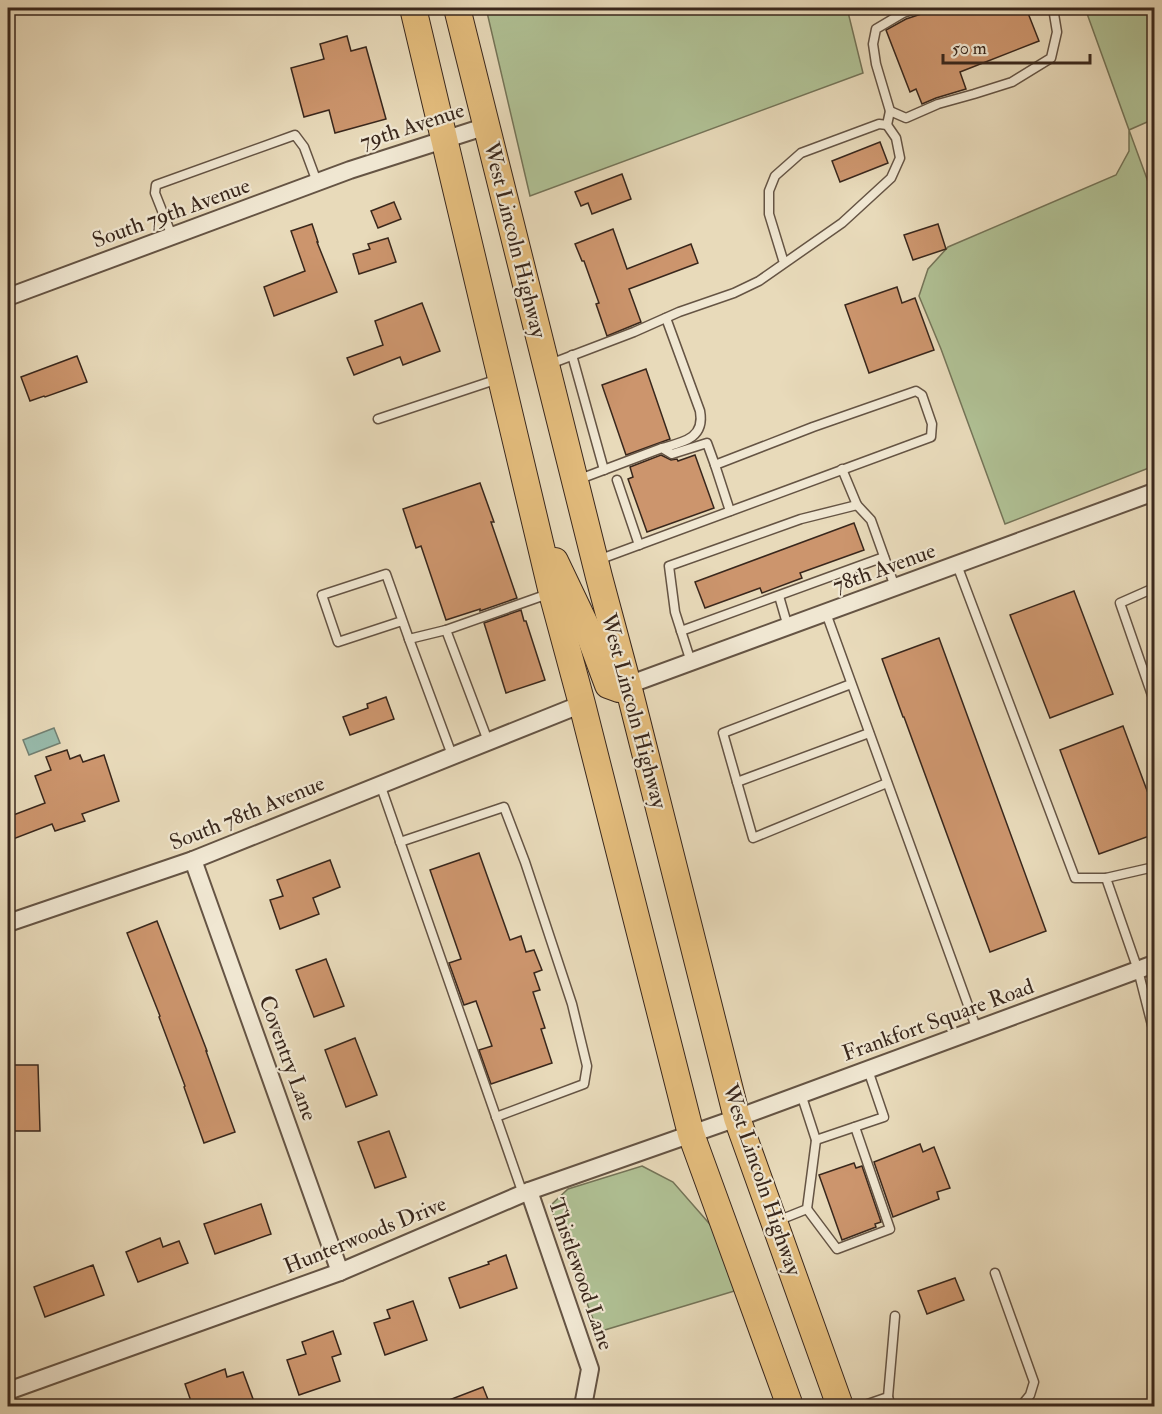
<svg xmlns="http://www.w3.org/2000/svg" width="1162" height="1414" viewBox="0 0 1162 1414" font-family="'IM FELL Double Pica',serif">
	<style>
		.green { fill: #b0c195; stroke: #747458; stroke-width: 1.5 }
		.water { fill: #98bbac; stroke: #728072; stroke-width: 1.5 }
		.building { fill: #cc956d; stroke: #39271c; stroke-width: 1.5 }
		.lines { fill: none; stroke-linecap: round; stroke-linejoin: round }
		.service-casing { stroke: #655444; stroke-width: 11 }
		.minor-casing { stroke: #655444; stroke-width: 20 }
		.primary-casing { stroke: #39271c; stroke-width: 28 }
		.service { stroke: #f0e7d2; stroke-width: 8 }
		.minor { stroke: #f0e7d2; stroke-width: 16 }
		.primary { stroke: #e4bd7d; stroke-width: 26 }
		.labels { text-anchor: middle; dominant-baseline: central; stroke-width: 4.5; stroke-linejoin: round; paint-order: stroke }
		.street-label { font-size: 22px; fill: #39271c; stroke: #f0e7d2 }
	</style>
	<rect width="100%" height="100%" fill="#e8daba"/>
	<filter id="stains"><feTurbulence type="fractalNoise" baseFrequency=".00333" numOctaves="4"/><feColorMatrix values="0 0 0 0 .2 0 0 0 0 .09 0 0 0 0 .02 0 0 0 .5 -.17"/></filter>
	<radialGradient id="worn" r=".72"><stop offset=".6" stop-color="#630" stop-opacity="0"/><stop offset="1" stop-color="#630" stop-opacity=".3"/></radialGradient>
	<g class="green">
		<path d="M486,8H847L863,73L530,196Z"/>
		<path d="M1085,8H1154V119L1129,130L1154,198V466L1005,524L941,349L919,296L928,269L948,247L1116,175L1129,151V130Z"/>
		<path d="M642,1166L673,1182L714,1229L741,1289L598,1332L550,1206L568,1189Z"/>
	</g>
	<path class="water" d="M54,728L60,743L29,755L23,740Z"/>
	<g class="building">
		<path d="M924,8H1026L1039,41L960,72L966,89L936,98L922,104L916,89L910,92L886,30L906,19L921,14L923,12Z"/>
		<path d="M347,36L351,51L366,47L386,119L335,133L329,110L304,117L291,68L324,59L320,44Z"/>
		<path d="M880,142L888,163L840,182L832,161Z"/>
		<path d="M622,174L631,199L592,214L588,203L581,206L575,192Z"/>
		<path d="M394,202L401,219L378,228L371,211Z"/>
		<path d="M312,224L318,242H317L337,292L274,316L264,287L305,271L291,231Z"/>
		<path d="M938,224L946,249L913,260L904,235Z"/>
		<path d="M613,229L627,269L691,244L698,263L629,289L641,322L607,336L596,304L599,303L584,261H582L575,244Z"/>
		<path d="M388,238L396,262L359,274L353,254L370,249L368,244Z"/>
		<path d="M897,287L902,303L915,298L934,350L869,373L845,305Z"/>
		<path d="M422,303L440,351L403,365L400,357L354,375L347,358L383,345L375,321Z"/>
		<path d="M77,356L87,382L45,397L44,396L30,401L21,377Z"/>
		<path d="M646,369L670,439L626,455L602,385Z"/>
		<path d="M661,455L671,460L677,459L678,461L695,455L714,508L647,532L628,479L633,477L630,467Z"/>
		<path d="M480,483L494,522H491L517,598L480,611V609L446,620L421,546L416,548L403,509Z"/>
		<path d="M854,523L864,550L800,573L802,578L762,593L760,588L705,608L695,582Z"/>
		<path d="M1074,591L1113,694L1050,718L1010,615Z"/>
		<path d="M521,610L524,621H526L545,680L506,693L484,623Z"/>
		<path d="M939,638L1046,931L990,952L904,717H903L882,659Z"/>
		<path d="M386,697L394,719L350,735L343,717L368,708L367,704Z"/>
		<path d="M1123,726L1155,812V834L1099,854L1060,750Z"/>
		<path d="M67,750L70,759L80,755L83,762L104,755L119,801L82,814L85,821L55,831L52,824L8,841V817L45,803L35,776L51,770L46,757Z"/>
		<path d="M479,853L510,940L521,936L526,952L534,950L542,970L534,973L540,990L533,992L545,1028L541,1029L552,1063L491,1084L479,1050L492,1046L476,1001L464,1005L449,963L461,959L430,870Z"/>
		<path d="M330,860L340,887L313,898L319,914L280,929L270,900L283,896L277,880Z"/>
		<path d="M157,921L207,1051H206L235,1132L204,1143L184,1087L185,1086L159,1017L160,1016L127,933Z"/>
		<path d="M326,959L344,1006L314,1017L296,970Z"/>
		<path d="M355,1038L377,1095L346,1107L325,1050Z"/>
		<path d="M8,1065H38L40,1131H8Z"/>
		<path d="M389,1131L406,1177L375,1188L358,1142Z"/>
		<path d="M920,1144L923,1152L934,1147L950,1188L937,1192L939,1199L893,1217L874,1162Z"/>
		<path d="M854,1163L856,1168L862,1166L881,1222L875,1224L876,1227L842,1240L819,1175Z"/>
		<path d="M261,1204L271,1234L215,1254L204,1224Z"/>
		<path d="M160,1238L163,1247L179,1241L188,1263L138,1282L126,1252Z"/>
		<path d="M506,1255L517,1288L460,1308L449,1278L489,1264L488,1262Z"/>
		<path d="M93,1265L104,1295L45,1317L34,1287Z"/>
		<path d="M955,1278L964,1300L927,1314L918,1291Z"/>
		<path d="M413,1301L427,1340L385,1355L374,1323L390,1318L387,1310Z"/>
		<path d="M333,1331L341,1354L332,1357L340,1381L299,1395L287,1360L306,1354L302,1342Z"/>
		<path d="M225,1369L227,1377L243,1372L256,1407H193L185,1384Z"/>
		<path d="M483,1387L491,1407H436V1405Z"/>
	</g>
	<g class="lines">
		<g class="service-casing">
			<g id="service">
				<path d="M890,111L906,118L938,104L974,94L1012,82L1051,58L1057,32L1053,8"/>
				<path d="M887,125L890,111L876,64L873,44L876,29L903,13L918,8"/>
				<path d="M172,236L155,193L156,185L295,135L304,147L317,182"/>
				<path d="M572,355L604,470"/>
				<path d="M550,364L634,332L679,312L734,293L759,281L842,223L891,178L900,158L896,138L887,125L879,124L801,153L775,176L769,191V214L784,263"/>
				<path d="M378,419L498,379"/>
				<path d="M662,448C684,442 705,438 700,411L666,318"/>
				<path d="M715,465L730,511"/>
				<path d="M842,469L857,505"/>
				<path d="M577,480L662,448L672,454L707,443L715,465L813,427L916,391L922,395L932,424L931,437L598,560"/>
				<path d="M617,480L639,545"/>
				<path d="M957,565L1075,878H1106"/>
				<path d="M1154,588L1120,603L1154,701"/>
				<path d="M779,596L788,627"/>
				<path d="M826,613L977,1030"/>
				<path d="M402,621L338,642L322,595L386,574L409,639L446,630"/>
				<path d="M681,631L884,557"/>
				<path d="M409,639L452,755"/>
				<path d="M691,662L675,612L669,566L801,519L857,505L871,520L895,587"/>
				<path d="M851,684L723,733L753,838L887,783"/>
				<path d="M488,741L446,630L548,594"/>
				<path d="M737,782L869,733"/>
				<path d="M380,784L523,1194"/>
				<path d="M400,842L504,807L525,862L572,1004L587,1066L584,1084L496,1117"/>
				<path d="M1154,867L1106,878L1138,970L1154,1033"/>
				<path d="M801,1094L816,1140L884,1117L868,1070"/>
				<path d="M807,1209L837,1249L890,1229L855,1127"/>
				<path d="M777,1221L807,1209L816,1140"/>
				<path d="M995,1273L1034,1382L1030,1395L1021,1406"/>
				<path d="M888,1397L891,1406"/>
				<path d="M862,1406L888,1397L895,1316"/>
			</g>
		</g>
		<g class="minor-casing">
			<g id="minor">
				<path d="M8,297L350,170L487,126"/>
				<path d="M628,685L1154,492"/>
				<path d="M193,860L340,1272"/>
				<path d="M8,923L193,860L582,704"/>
				<path d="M529,1191L590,1369L583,1406"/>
				<path d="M8,1391L340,1272L529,1191L737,1118L1154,964"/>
			</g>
		</g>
		<g class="primary-casing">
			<g id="primary">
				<path d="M413,8L552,593L582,704L691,1134L790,1406"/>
				<path d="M457,8L599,577L628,685L737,1118L840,1406"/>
				<path d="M555,561L586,626L608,685L619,689L628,685"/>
			</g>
		</g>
		<use href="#service" class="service"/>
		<use href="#minor" class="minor"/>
		<use href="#primary" class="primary"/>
	</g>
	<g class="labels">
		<g class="street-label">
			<text transform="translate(412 126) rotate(-18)">79th Avenue</text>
			<text transform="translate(171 213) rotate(-20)">South 79th Avenue</text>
			<text transform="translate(515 240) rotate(76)">West Lincoln Highway</text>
			<text transform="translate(884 568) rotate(-20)">78th Avenue</text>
			<text transform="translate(634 711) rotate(75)">West Lincoln Highway</text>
			<text transform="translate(247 813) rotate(-22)">South 78th Avenue</text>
			<text transform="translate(938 1020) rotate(-20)">Frankfort Square Road</text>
			<text transform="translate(288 1058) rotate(70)">Coventry Lane</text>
			<text transform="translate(762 1180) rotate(71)">West Lincoln Highway</text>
			<text transform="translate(365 1235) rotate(-22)">Hunterwoods Drive</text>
			<text transform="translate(581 1274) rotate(71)">Thistlewood Lane</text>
		</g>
	</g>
	<rect width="1162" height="1414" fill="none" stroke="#e8daba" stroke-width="30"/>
	<rect x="9" y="9" width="1144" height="1396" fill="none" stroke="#39271c" stroke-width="3"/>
	<rect x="15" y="15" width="1132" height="1384" fill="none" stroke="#39271c" stroke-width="1.5"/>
	<path d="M943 54v9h147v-9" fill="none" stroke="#39271c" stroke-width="3"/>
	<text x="952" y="54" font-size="18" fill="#39271c" stroke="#f0e7d2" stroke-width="4.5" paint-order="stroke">50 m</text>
	<rect width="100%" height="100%" filter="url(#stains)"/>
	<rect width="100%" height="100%" fill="url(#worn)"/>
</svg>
